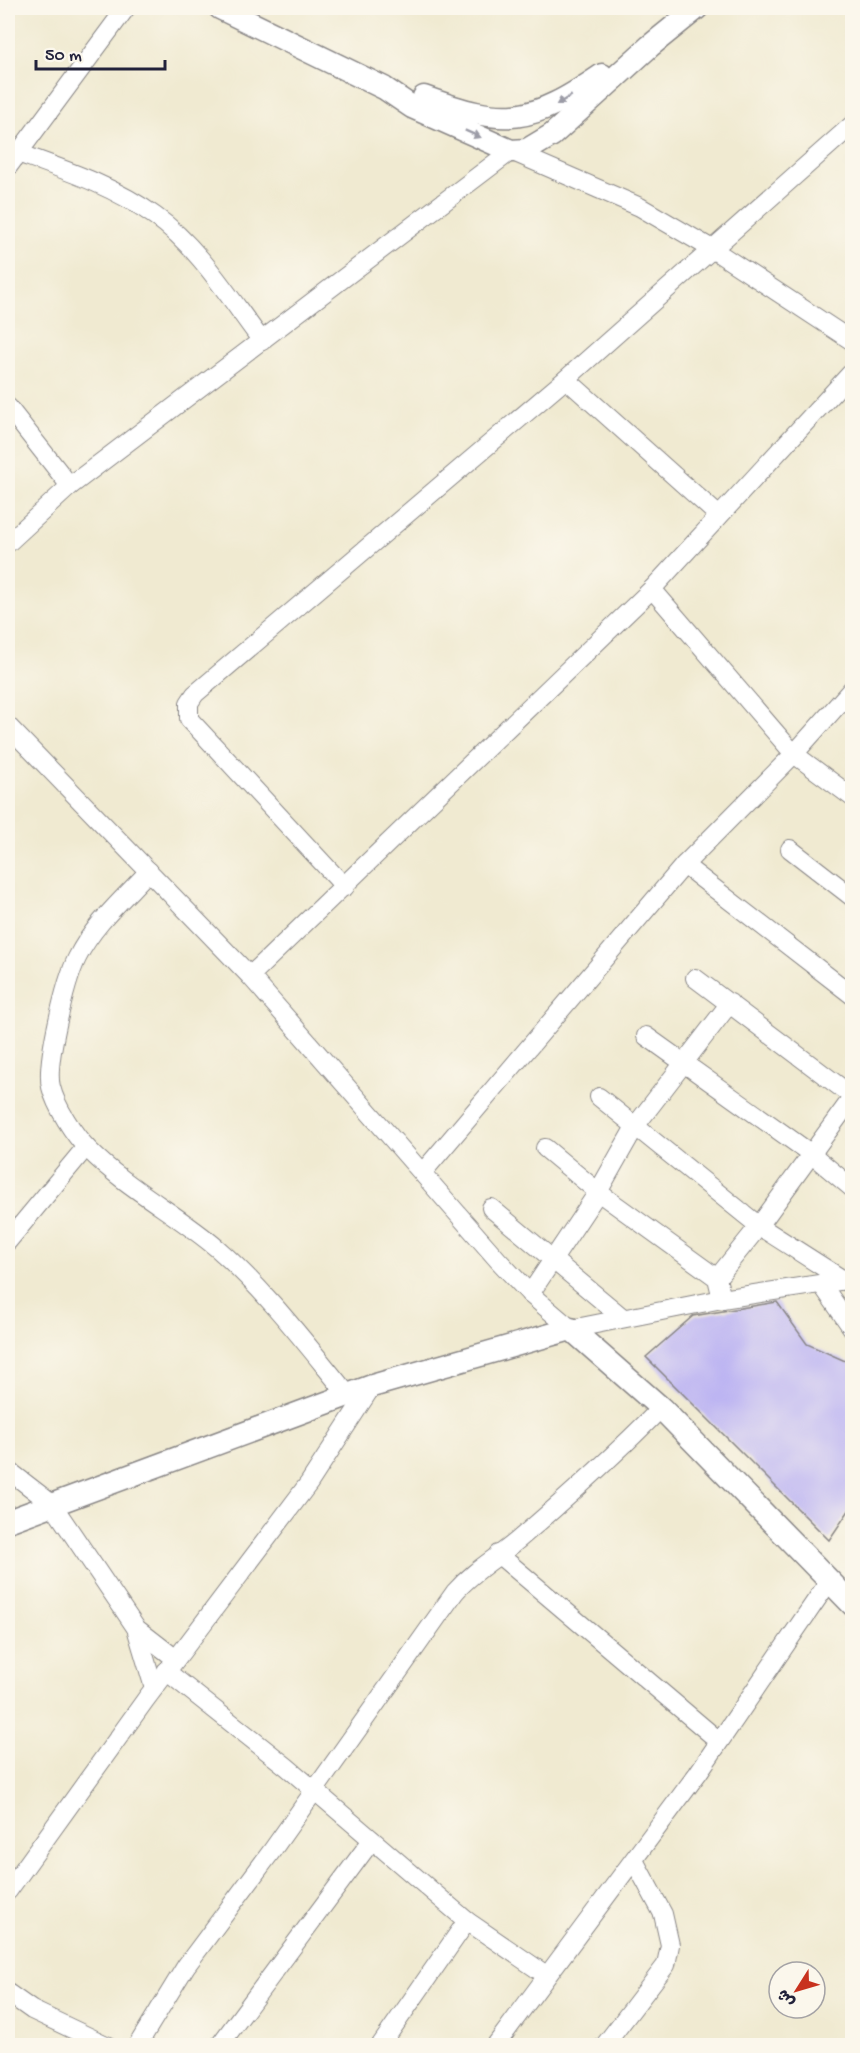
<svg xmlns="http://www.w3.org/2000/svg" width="860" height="2053" viewBox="0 0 860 2053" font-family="'Gochi Hand','Playpen Sans Arabic',sans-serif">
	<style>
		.building { fill: #bdb5f2 }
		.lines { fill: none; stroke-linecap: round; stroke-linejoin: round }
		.minor-casing { stroke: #898686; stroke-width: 20 }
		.tertiary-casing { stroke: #898686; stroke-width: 25 }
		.minor { stroke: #fff; stroke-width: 18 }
		.tertiary { stroke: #fff; stroke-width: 22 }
		.oneway { fill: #9c9ca7 }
	</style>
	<rect width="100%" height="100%" fill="#fbf7ec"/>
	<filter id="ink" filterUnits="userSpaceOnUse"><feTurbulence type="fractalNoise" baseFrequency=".0167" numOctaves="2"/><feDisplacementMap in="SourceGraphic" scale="12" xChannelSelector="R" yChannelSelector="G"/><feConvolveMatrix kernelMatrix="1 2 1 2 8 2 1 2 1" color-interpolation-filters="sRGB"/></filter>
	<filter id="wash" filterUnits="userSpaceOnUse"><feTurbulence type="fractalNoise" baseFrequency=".008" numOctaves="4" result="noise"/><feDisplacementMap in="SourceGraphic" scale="24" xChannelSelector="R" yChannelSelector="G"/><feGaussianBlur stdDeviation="1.35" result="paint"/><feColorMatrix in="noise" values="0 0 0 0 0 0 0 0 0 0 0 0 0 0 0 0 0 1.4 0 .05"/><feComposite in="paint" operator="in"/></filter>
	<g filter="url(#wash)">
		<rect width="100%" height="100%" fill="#f0ead1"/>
		<g id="blocks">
			<path class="building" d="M777,1302L807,1344L852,1364V1506L829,1540L646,1357L693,1316Z"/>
		</g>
	</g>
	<g filter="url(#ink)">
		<use href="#blocks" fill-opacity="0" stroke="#898686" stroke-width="1.5"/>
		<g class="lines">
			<g class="minor-casing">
				<g id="minor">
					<path d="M18,153C65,170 114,186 155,216C199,247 230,299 262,341"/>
					<path d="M8,167L126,8"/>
					<path d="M566,379L719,516"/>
					<path d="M8,407L70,486"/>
					<path d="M8,543L70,486L511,151L640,207L712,249L852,341"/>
					<path d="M852,689L794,754L852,797"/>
					<path d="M8,726L250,976L498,1260L530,1294L571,1329L722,1299L852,1279"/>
					<path d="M790,849L852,897"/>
					<path d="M684,865L852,995"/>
					<path d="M149,871C124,898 93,925 77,958C66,980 45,1064 51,1087C56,1107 74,1135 88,1149C126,1188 176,1213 218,1249C267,1292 306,1344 348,1395"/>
					<path d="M345,887L189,719V703L195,694L566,379L852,125"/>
					<path d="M250,976L652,589L852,372"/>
					<path d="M695,978L852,1096"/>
					<path d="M646,1036L810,1153L852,1188"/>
					<path d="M599,1097L759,1226L845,1281"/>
					<path d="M545,1148L598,1192L717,1278L722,1299"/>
					<path d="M423,1172L684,865L794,754L652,589"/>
					<path d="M491,1208L623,1318"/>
					<path d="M8,1241L86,1147"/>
					<path d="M717,1278L759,1226L852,1098"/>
					<path d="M822,1285L852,1328"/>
					<path d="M530,1294L598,1192L636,1125L730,1003"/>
					<path d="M8,1470L52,1504L136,1628L154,1688"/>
					<path d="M498,1554L719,1741"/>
					<path d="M136,1628L176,1659"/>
					<path d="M166,1671L287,1767L467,1921L546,1975"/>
					<path d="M8,1891L146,1699L309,1483L372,1386"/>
					<path d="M8,1993L32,2010L108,2046"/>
					<path d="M137,2046L186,1966L271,1852L455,1592C474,1570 497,1558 518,1540C567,1498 615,1455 661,1408"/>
					<path d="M219,2046L372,1840"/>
					<path d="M380,2046L467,1921"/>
					<path d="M495,2046L698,1773L830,1580"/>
					<path d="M604,2046L666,1965L670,1945L663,1914L635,1862"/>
				</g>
			</g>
			<g class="tertiary-casing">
				<g id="tertiary">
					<path d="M220,8L384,88L412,107L511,151L527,150L552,135L650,46L697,8"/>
					<path d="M424,97C506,127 530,124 602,75"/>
					<path d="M8,1521L372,1386L571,1329L661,1408L852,1604"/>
				</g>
			</g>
			<use href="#minor" class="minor"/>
			<use href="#tertiary" class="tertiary"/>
		</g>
		<defs><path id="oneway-solid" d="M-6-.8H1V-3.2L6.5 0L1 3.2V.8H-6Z" transform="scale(1.5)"/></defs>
		<g class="oneway">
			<use href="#oneway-solid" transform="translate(564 100) rotate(149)"/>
			<use href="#oneway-solid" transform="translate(473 134) rotate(24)"/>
		</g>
	</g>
	<rect width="860" height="2053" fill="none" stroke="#fbf7ec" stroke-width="30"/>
	<g transform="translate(797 1990) rotate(233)"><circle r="28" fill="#fbf7ec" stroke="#a4a2a5" stroke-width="1.5"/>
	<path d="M0-4.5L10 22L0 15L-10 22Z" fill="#c8321e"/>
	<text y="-9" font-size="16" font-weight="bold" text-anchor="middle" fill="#22223b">ش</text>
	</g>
	<path d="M36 60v9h129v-9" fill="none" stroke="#22223b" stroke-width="3"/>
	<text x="45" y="60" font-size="18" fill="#22223b" stroke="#fbf7ec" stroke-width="4.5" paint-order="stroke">50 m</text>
</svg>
